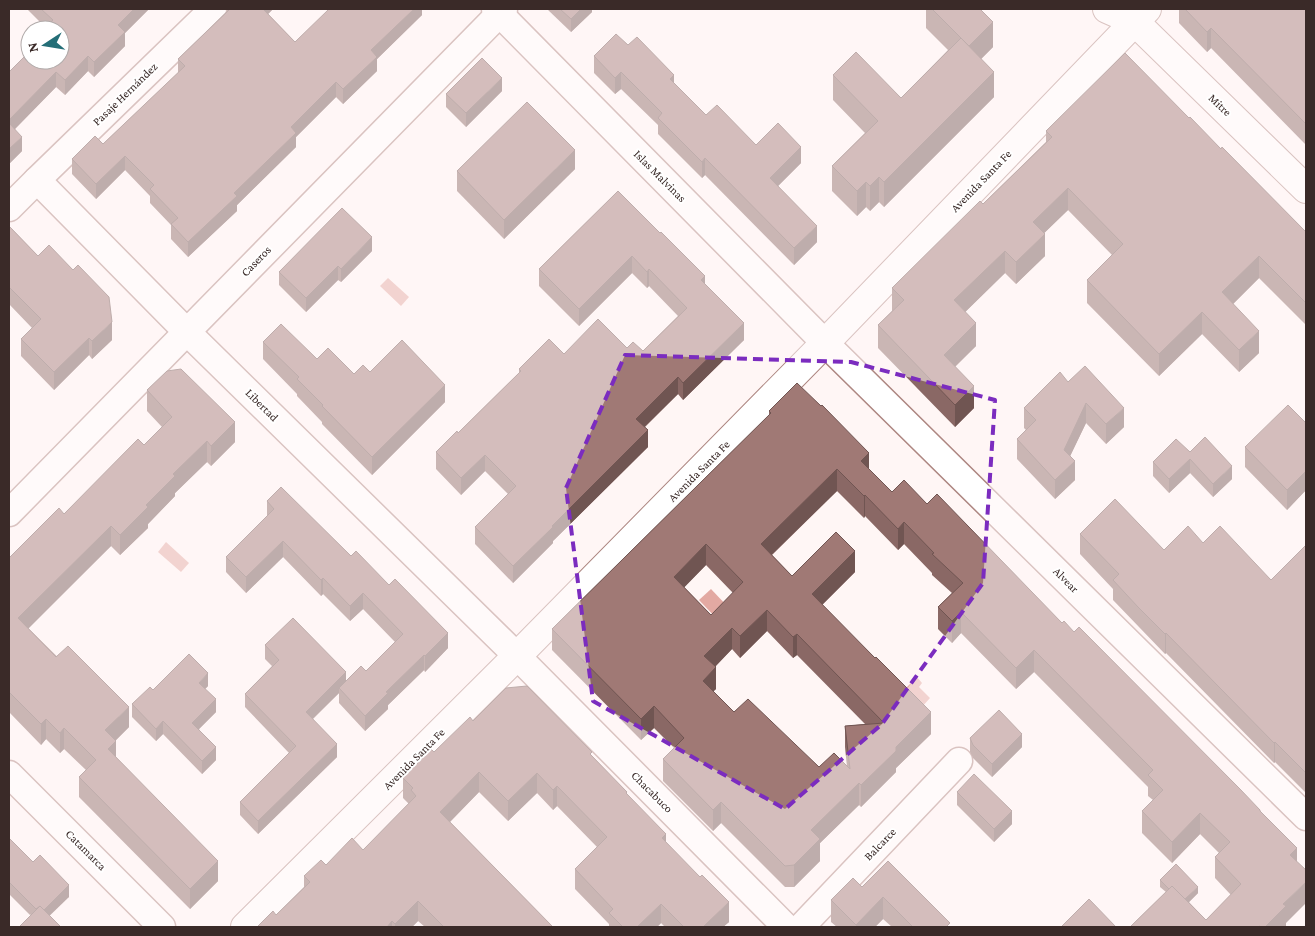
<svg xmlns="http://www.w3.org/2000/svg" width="1315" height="936" viewBox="0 0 1315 936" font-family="'Crimson Pro',serif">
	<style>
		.water { fill: #e3a9a2 }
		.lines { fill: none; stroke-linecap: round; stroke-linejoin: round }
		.minor-casing { stroke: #ad8681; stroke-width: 29 }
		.tertiary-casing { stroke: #ad8681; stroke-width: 30 }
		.secondary-casing { stroke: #ad8681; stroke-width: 30 }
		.minor { stroke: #fff; stroke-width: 26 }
		.tertiary { stroke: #fff; stroke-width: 28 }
		.secondary { stroke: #fff; stroke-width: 28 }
		.wall { fill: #8a6865; fill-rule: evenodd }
		.shaded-wall { fill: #705552 }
		.building { fill: #a07975; stroke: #705552; fill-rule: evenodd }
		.marked { fill: none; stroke: #7b2cbf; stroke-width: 4; stroke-dasharray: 10 6; stroke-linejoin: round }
		.labels { text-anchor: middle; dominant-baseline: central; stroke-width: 4; stroke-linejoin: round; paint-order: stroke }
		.street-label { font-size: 12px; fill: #3a2a28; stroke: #fff }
	</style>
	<rect width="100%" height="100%" fill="#fff6f5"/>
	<g class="water">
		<path d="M388,278L409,297L401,306L380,286Z"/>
		<path d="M166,542L189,563L181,572L158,552Z"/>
		<path d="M711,589L729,608L717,619L699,600Z"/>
		<path d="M917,677L922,683L919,687L930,698L921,708L904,690Z"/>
	</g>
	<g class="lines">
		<g class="minor-casing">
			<g id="minor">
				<path d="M495,9L825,343L1306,817"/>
				<path d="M37,180L213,9"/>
				<path d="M9,208L37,180L187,332L517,656L786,927"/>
				<path d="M9,513L504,9"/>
				<path d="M9,774L162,927"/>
				<path d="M801,927L959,761"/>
			</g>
		</g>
		<g class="tertiary-casing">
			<path id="tertiary" d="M1134,21L1306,189"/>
		</g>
		<g class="secondary-casing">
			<g id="secondary">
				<path d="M1107,9L1134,21"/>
				<path d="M245,927L517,656L825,343L1147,9"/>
			</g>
		</g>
		<use href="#minor" class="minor"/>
		<use href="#tertiary" class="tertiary"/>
		<use href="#secondary" class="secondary"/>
	</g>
	<g class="wall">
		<path d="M27,9H149L125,33V46L94,77L88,71L65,95L56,87L15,129L22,151L9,164V72L60,60L45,27Z"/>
		<path d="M227,9H273L268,14L295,42L422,9V15L377,59V71L343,104L336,97L296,137V147L237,205V211L188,257L171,239V225L150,203V196L125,170L96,199L72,174V159L103,144L178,73V59L227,11Z"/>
		<path d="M547,9H592V12L571,32Z"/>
		<path d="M926,9H980L993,47L981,59L994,97L884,207L879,202L870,211L866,207L857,216L832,191V166L865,133L833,100V75L901,98L948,50L926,28Z"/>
		<path d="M1179,9H1306V145L1211,48L1207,52L1179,23Z"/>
		<path d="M628,45L674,83L706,115L756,145L801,163L778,186L817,242L794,265L705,175L702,178L658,134V125L621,89L615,94L594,73V56Z"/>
		<path d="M502,91L466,127L446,107V94Z"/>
		<path d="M1189,118L1306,232V325L1259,278L1233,304L1259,353L1239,372L1202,334L1159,376L1087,303V280L1112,255L1068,210L1044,233L1045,256L1016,284L1005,273L965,312L976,346L955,367L974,408L955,427L878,348V325L892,311V288L983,204L1046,142V131Z"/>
		<path d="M575,169L504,239L457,191V171Z"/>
		<path d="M618,191L705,284L744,340L683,400L678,394L645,427L648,447L553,541V543L513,583L475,544V527L508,494L485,471L461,495L436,469V452L458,433L519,373V369L627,348L643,351L678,316L649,286L647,288L632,273L579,326L539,286V269Z"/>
		<path d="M9,226L38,256L112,340L92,359L89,355L54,390L21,356V339L32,328L9,304Z"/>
		<path d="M372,251L341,282L338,280L306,312L279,285V272Z"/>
		<path d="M263,342L317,359L354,374L370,372L445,402L372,475L322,424V422L297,396V394L263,359Z"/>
		<path d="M1068,382L1124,427L1106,444L1086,423L1070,456L1075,480L1055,499L1017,459V439L1026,430L1024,428V408Z"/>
		<path d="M147,390L235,442L211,466L207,462L175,493V496L148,524V528L120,555L111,546L28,628L129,727L116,740V757L218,881L190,909L79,797V777L86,770L64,749L60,753L46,739L41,745L9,712V558L64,514L144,445L162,427L147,411Z"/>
		<path d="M769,411L869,469L892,492L927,504L1062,623L1260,812L1286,923V927H1130L1166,892L1160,887V880L1198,893L1189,902L1206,920L1231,895L1215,878V857L1219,853L1200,834L1172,863L1142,833V811L1153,800L1148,796V787L1034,672L1016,689L961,633L952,643L938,629V607L952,593L932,575V573L904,544L898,550L865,516L864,518L837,491L772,555L792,576L855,572L822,605L931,734L896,768V772L861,807L859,805L820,843V861L794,887H785L721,823L713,831L663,781V759L674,748L654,728L641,740L552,650V629L769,415ZM706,565L733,593L711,615L684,587ZM767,631L793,658L797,655L865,724L845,726V747L847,767H819L734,712L713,691L716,689L715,667L732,649L740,658Z"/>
		<path d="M1306,423V490L1287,510L1245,467V447Z"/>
		<path d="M1190,452L1232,479L1213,497L1190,473L1169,493L1153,476V462Z"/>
		<path d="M267,501L351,556L448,648L425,672L424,670L388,705V709L365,731L339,703V693L313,719L337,757L258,834L240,815V802L289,753L245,707V694L272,666L265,659V645L346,681L366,671L395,642L363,609L350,621L323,594L321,596L283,557L246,593L226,572V557L267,516Z"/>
		<path d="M1080,534L1164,550L1203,543L1271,580L1306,545V793L1275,762L1274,763L1166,653L1165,654L1113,600V589L1080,554Z"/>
		<path d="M208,686L205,689L216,712L199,729L216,760L202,774L163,734L156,741L132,717V704L153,690Z"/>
		<path d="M473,721L592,756L627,794L666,842L729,922L723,927H665L661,923L657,927H609V924L575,889V869L597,847L557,806L553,810L537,793L508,821L479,792L450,822L553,927H425L418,921L412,927H257L276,915L304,887V876L326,865L363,850L409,804L403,798V778Z"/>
		<path d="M970,738L1022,747L992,777L973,758L970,752Z"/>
		<path d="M957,792L1012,824L994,842L957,805Z"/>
		<path d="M9,838L33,862L69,897L30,915L9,894Z"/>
		<path d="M862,887L950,927H892L883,919L875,927H837L831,922V900Z"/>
	</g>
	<g class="shaded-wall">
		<path d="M134,9H149L125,33V46L94,77V62L118,25Z"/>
		<path d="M261,9H273L261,21Z"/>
		<path d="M414,9H422V15L377,59V71L343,104V89L371,50Z"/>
		<path d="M581,9H592V12L571,32V19Z"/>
		<path d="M993,22V47L969,71V46Z"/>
		<path d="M1211,28V48L1207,52V32Z"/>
		<path d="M88,56V71L65,95V80Z"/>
		<path d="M56,72V87L9,135V120Z"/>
		<path d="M621,72V89L615,94V78Z"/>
		<path d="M994,72V97L884,207V182Z"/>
		<path d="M674,75V91L670,79Z"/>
		<path d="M502,78V91L466,127V113Z"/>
		<path d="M336,82V97L296,137V147L237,205V211L188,257V242L234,193L291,127Z"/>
		<path d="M22,137V151L9,164V149Z"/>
		<path d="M801,147V163L770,194V178Z"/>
		<path d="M575,150V169L504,239V220Z"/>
		<path d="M125,156V170L96,199V184Z"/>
		<path d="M705,158V175L702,178V162Z"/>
		<path d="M879,177V202L870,211V186Z"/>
		<path d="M866,182V207L857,216V191Z"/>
		<path d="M1068,188V210L1033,244V222Z"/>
		<path d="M817,226V242L794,265V248Z"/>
		<path d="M1045,234V256L1016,284V262Z"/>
		<path d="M372,237V251L341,282V269Z"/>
		<path d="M1005,251V273L954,323V300Z"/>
		<path d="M632,256V273L579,326V309Z"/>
		<path d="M1259,256V278L1222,315V292Z"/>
		<path d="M338,266V280L306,312V298Z"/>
		<path d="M649,269V286L647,288V272Z"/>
		<path d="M705,276V293L701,280Z"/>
		<path d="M1202,312V334L1159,376V354Z"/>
		<path d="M112,322V340L92,359V341Z"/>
		<path d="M744,323V340L683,400V383Z"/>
		<path d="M976,323V346L944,377V355Z"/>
		<path d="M1259,331V353L1239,372V350Z"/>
		<path d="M89,338V355L54,390V372Z"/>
		<path d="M678,377V394L636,435V419Z"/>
		<path d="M445,385V402L372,475V457Z"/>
		<path d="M974,386V408L955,427V405Z"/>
		<path d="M1086,403V423L1064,469V450Z"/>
		<path d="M1124,408V427L1106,444V424Z"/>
		<path d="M235,422V442L211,466V446Z"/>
		<path d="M648,430V447L553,541V543L513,583V566L552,526Z"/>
		<path d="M207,441V462L175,493V496L148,524V528L120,555V535L173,474Z"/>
		<path d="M869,453V474L861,461Z"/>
		<path d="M485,455V471L461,495V478Z"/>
		<path d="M1190,459V473L1169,493V479Z"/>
		<path d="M1075,461V480L1055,499V480Z"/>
		<path d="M1232,466V479L1213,497V484Z"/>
		<path d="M837,469V491L761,565V544Z"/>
		<path d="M1306,471V490L1287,510V490Z"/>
		<path d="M865,495V516L864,518V496Z"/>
		<path d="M904,522V544L898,550V529Z"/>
		<path d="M111,526V546L18,639V618Z"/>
		<path d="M283,541V557L246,593V577Z"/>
		<path d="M706,544V565L674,598V577Z"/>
		<path d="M855,551V572L812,615V594Z"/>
		<path d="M323,578V594L321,596V580Z"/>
		<path d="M363,593V609L350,621V606Z"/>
		<path d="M767,610V631L740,658V636Z"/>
		<path d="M961,612V633L952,643V621Z"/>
		<path d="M732,628V649L704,678V656Z"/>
		<path d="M448,633V648L425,672V656Z"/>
		<path d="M1166,633V653L1165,654V634Z"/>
		<path d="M797,634V655L793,658V637Z"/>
		<path d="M1034,650V672L1016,689V668Z"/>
		<path d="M424,655V670L388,705V709L365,731V716L386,692Z"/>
		<path d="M716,667V689L703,702V681Z"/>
		<path d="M346,672V685L339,688V693L306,725V712Z"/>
		<path d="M208,673V686L199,695V683Z"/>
		<path d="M216,699V712L192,736V723Z"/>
		<path d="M654,706V728L641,740V719Z"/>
		<path d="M129,707V727L105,751V730Z"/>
		<path d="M931,712V734L896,768V772L861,807V785L896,747Z"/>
		<path d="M46,719V739L41,745V724Z"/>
		<path d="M163,721V734L156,741V729Z"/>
		<path d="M64,728V749L60,753V733Z"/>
		<path d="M1022,734V747L992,777V764Z"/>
		<path d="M116,741V761L108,749Z"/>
		<path d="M1275,742V762L1274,763V743Z"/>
		<path d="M337,744V757L258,834V821Z"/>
		<path d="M216,747V760L202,774V761Z"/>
		<path d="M479,772V792L440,832V812Z"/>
		<path d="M537,773V793L508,821V801Z"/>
		<path d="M859,783V805L820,843V861L794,887V865L811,830Z"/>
		<path d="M557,786V806L553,810V790Z"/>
		<path d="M721,802V823L713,831V810Z"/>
		<path d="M1012,811V824L994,842V829Z"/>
		<path d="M1200,813V834L1172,863V842Z"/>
		<path d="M666,834V854L662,838Z"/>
		<path d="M1297,848V870L1290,855Z"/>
		<path d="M218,861V881L190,909V889Z"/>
		<path d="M1306,882V903L1286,923V927H1265L1283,904Z"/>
		<path d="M69,885V897L40,925V913Z"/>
		<path d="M1198,887V893L1182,909V902Z"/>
		<path d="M883,897V919L875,927H856V925Z"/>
		<path d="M418,901V921L412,927H395V924Z"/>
		<path d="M729,902V922L723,927H703Z"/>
		<path d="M661,904V923L657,927H637Z"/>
		<path d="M392,921V927H387Z"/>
	</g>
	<g class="building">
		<path d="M41,9H134L118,25L125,32L94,62L88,56L65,80L56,72L9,120V72L30,51V60H60V30H43L53,20Z"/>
		<path d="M230,9H263L295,42L329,9H414L371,50L377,57L343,89L336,82L291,127L296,133L234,193L237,196L188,242L171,224L178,218L150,189L154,185L125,156L96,184L72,159L95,136L103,144L185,66L178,59Z"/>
		<path d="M560,9H581L571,19Z"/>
		<path d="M932,9H980L993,22L969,46Z"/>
		<path d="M1185,9H1306V124L1211,28L1207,32Z"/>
		<path d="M616,34L628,45L637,37L674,75L670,79L706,115L717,105L756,145L778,123L801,147L770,178L817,226L794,248L705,158L702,162L658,118L662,113L621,72L615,78L594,56Z"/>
		<path d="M961,38L994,72L884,182L879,177L870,186L866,182L857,191L832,166L878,121L833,75L856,52L901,98Z"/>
		<path d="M1125,53L1189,118L1190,117L1221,149L1222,147L1306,232V303L1259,256L1222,292L1259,331L1239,350L1202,312L1159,354L1087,280L1123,244L1068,188L1033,222L1045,234L1016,262L1005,251L954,300L976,323L944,355L974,386L955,405L878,325L904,300L892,288L980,201L983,204L1052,137L1046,131Z"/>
		<path d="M482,58L502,78L466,113L446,94Z"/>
		<path d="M527,102L575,150L504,220L457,171Z"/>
		<path d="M9,123L22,137L9,149Z"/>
		<path d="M618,191L660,233L661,232L705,276L701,280L744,323L683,383L678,377L636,419L648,430L552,526L553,527L513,566L475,527L516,486L485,455L461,478L436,452L457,431L458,433L521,371L519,369L549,339L564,354L598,319L627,348L633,342L643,351L687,308L649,269L647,272L632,256L579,309L539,269Z"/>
		<path d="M342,208L372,237L341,269L338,266L306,298L279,272Z"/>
		<path d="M9,226L38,256L49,245L73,270L78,265L109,297L112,322L92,341L89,338L54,372L21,339L41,319L9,287Z"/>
		<path d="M281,324L317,359L328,348L354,374L363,365L370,372L402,340L445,385L372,457L322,406L323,405L297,379L299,377L263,342Z"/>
		<path d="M1085,366L1124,408L1106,424L1086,403L1064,450L1075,461L1055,480L1017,439L1036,420L1024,408L1060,372L1068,382Z"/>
		<path d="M181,369L235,422L211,446L207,441L173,474L175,476L146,505L148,507L120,535L111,526L18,618L56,657L68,646L129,707L105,730L116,741L108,749L218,861L190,889L79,777L96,760L64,728L60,733L46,719L41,724L9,692V558L59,508L64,514L138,439L144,445L172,417L147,390L167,371Z"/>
		<path d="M797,383L821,406L822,405L869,453L861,461L892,492L904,480L927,504L937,494L1062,623L1064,621L1074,632L1079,627L1240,789L1260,810V811L1297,848L1290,855L1306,870V882L1283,904L1286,906L1265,927H1261L1260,926L1258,927H1130L1172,886L1206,920L1241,884L1215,857L1230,842L1200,813L1172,842L1142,811L1163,790L1148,775L1153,770L1034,650L1016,668L961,612L952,621L938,607L963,583L932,554L934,553L904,522L898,529L865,495L864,496L837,469L761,544L792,576L836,532L855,551L812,594L875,658L876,657L931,712L896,747V751L861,785L859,783L811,830L820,839L794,865L785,866L721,802L713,810L663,759L684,738L654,706L641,719L552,629L771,413L769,411ZM706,544L743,582L711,615L674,577ZM767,610L793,637L797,634L884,723L845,726L850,769L834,753L819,767L748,699L734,712L703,681L716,667L704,656L732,628L740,636Z"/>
		<path d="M1288,405L1306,423V471L1287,490L1245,447Z"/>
		<path d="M1205,437L1232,466L1213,484L1190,459L1169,479L1153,462L1176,439L1190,452Z"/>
		<path d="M281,487L351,556L356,551L389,585L395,579L448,633L425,656L424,655L386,692L388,693L365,716L339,688L361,666L366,671L403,634L363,593L350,606L323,578L321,580L283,541L246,577L226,557L274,509L267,501Z"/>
		<path d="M1115,499L1164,550L1188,526L1203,543L1220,526L1271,580L1306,545V773L1275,742L1274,743L1166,633L1165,634L1138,607L1113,580L1119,574L1080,534Z"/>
		<path d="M293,618L346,672L306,712L337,744L258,821L240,802L296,746L245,694L279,660L265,645Z"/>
		<path d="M189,654L208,673L199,683L216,699L192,723L216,747L202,761L163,721L156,729L132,704L150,687L153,690Z"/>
		<path d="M527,686L592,752L590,754L627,792L626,793L666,834L662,838L700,877L702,875L729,902L703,927H684L661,904L637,927H623L609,913L613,909L575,869L607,837L557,786L553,790L537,773L508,801L479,772L440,812L553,927H444L418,901L395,924L392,921L387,927H257L273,911L276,915L310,882L304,876L321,860L326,865L352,838L363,850L416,796L411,790L413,788L403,778L431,749L434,752L470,717L473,721L506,688Z"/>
		<path d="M999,710L1022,734L992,764L973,745L970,738Z"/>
		<path d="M974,774L1012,811L994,829L957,792Z"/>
		<path d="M9,838L33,862L40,855L69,885L44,910L40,906L36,909L9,882Z"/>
		<path d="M888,861L950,923L946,927H913L883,897L856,925L831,900L853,878L862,887Z"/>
		<path d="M1176,864L1198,887L1185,899L1172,886L1169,889L1160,880Z"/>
		<path d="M1089,899L1116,927H1061Z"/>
		<path d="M40,906L61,927H19Z"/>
	</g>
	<path d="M0 0H1315V936H0ZM625,355L851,362L995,400L983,583L882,724L785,809L593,701L566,488Z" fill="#fff6f5" fill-opacity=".55" fill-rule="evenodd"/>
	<path class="marked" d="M625,355L851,362L995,400L983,583L882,724L785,809L593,701L566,488Z"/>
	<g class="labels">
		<g class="street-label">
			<text transform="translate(125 94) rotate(-44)">Pasaje Hernández</text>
			<text transform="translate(1220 105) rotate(44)">Mitre</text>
			<text transform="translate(660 176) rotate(45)">Islas Malvinas</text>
			<text transform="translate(981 181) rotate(-46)">Avenida Santa Fe</text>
			<text transform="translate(256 261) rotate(-46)">Caseros</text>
			<text transform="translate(262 405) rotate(45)">Libertad</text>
			<text transform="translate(699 471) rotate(-45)">Avenida Santa Fe</text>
			<text transform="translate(1066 580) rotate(45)">Alvear</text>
			<text transform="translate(414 759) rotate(-45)">Avenida Santa Fe</text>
			<text transform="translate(652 792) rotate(45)">Chacabuco</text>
			<text transform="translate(880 844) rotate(-46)">Balcarce</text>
			<text transform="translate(86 850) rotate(45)">Catamarca</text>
		</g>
	</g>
	<rect width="1315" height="936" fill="none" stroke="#3a2a28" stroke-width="20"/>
	<g transform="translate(45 45) rotate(258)"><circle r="24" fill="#ffffff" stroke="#b0aaa9"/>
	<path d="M0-4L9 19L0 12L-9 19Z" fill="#246e77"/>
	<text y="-8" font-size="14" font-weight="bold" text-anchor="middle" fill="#3a2a28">N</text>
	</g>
</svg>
